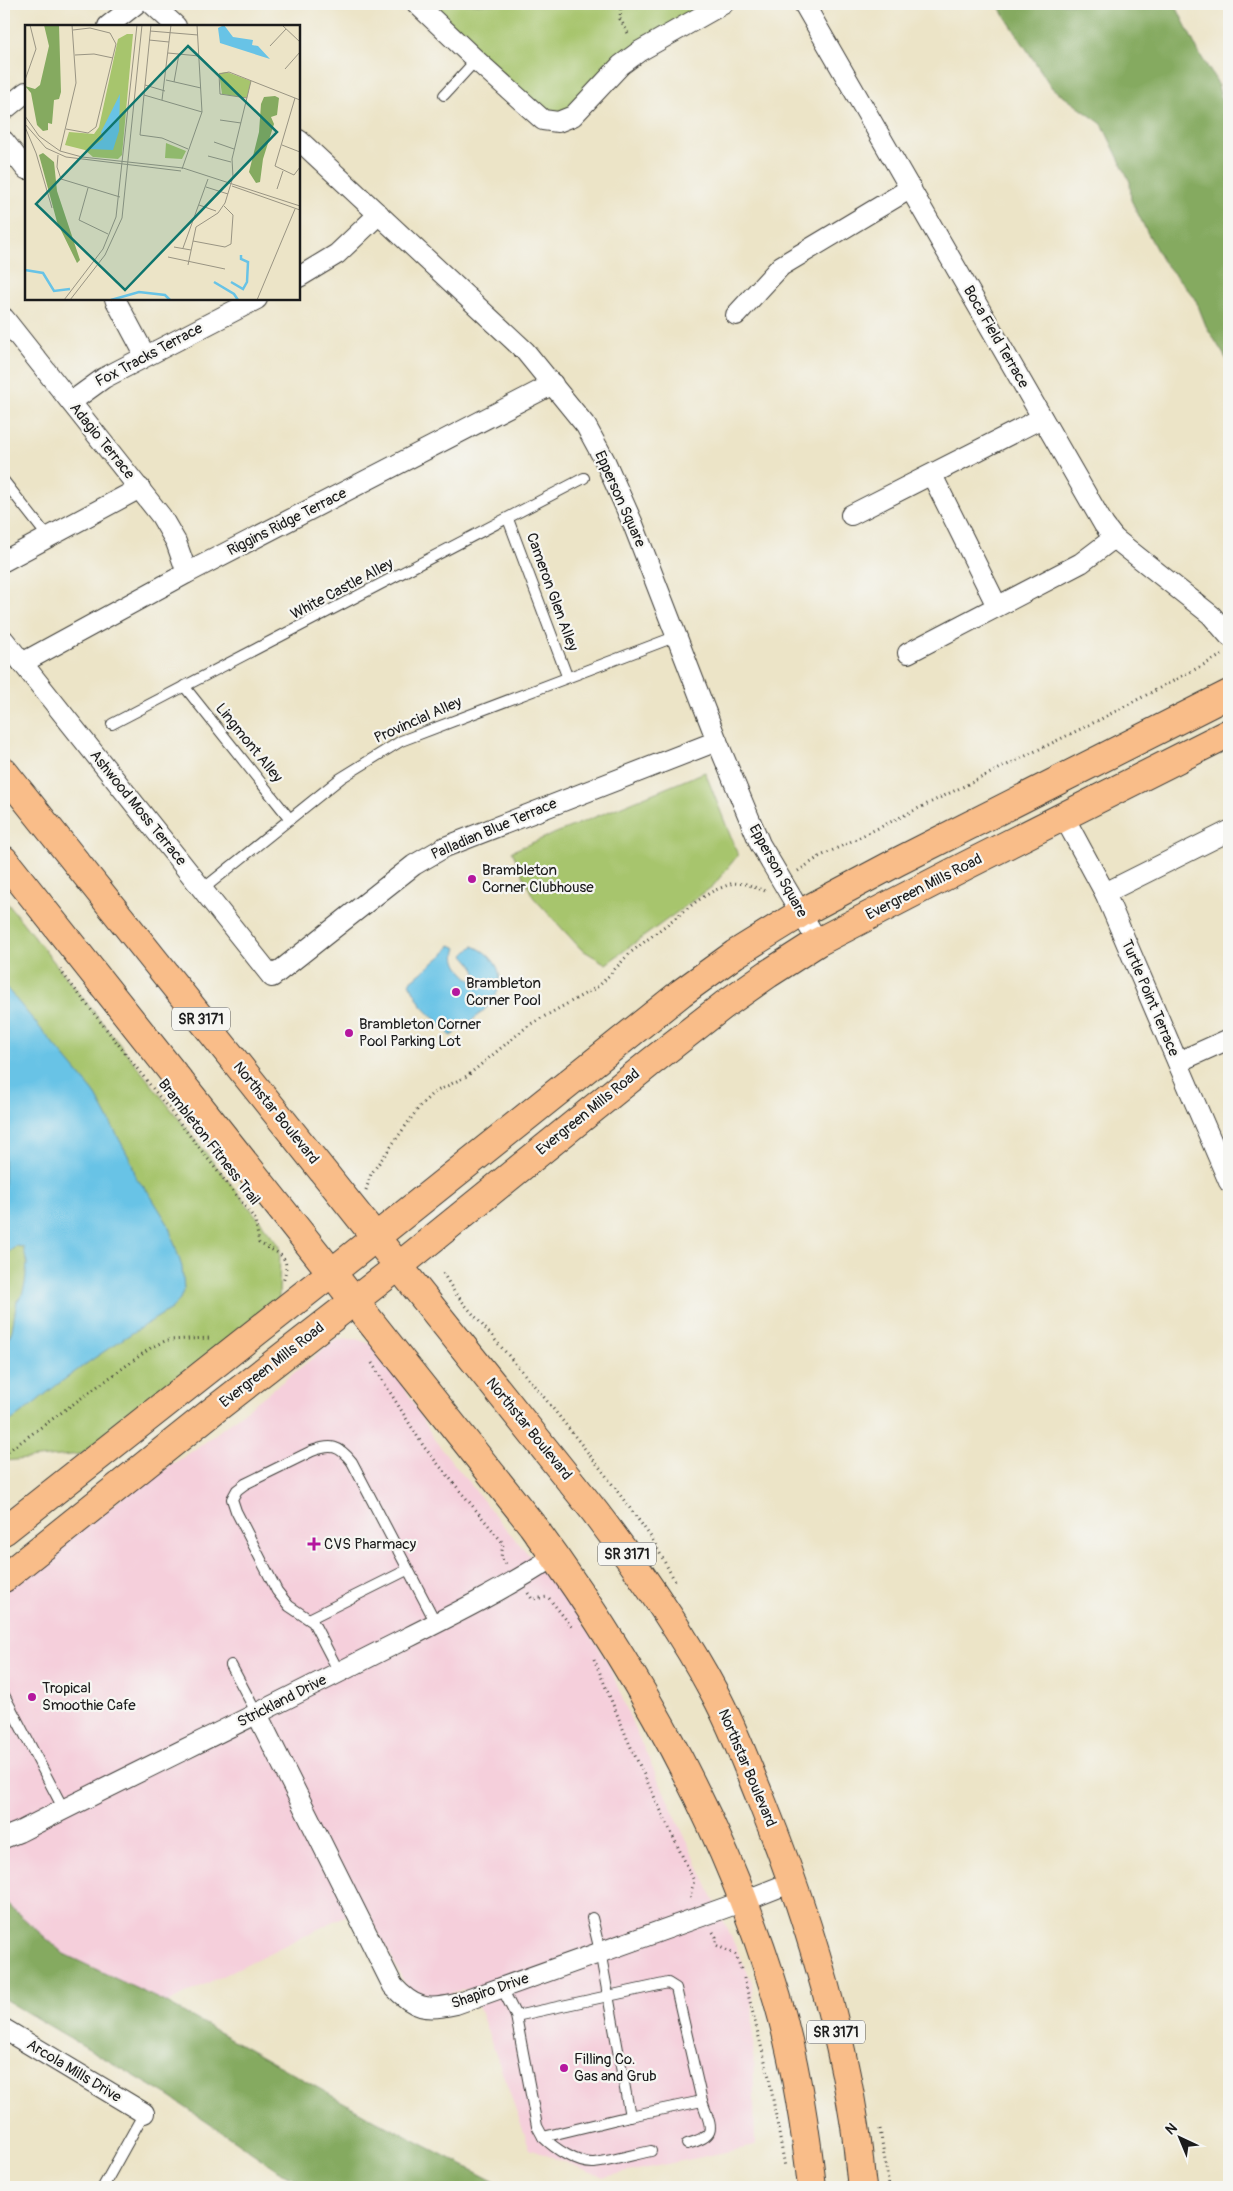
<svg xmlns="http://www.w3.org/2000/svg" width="1233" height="2191" viewBox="0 0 1233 2191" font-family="Pangolin,sans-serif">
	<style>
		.built { fill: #f5cfdb }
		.green { fill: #a7c56d; stroke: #627044 }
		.forest { fill: #85aa60; stroke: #50633e }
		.water { fill: #68c3e6; stroke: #427081 }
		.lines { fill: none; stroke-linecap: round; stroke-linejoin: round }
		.service-casing { stroke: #3b3a36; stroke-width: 12 }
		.minor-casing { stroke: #3b3a36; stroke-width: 22 }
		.primary-casing { stroke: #3b3a36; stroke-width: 30 }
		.path { stroke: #3b3a36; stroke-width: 3; stroke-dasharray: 1 4; stroke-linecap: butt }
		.service { stroke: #fff; stroke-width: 10 }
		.minor { stroke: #fff; stroke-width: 20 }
		.primary { stroke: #f9bd89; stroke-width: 28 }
		.poi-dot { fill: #b5179e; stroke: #f6f6f2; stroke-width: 2 }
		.labels { text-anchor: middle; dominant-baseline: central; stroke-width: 4.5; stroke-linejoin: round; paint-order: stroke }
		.shield { fill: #f6f6f2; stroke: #5d5d5c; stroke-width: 1 }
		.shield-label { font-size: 14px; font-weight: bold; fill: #1c1c1c }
		.street-label { font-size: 15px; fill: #1c1c1c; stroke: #f6f6f2 }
		.poi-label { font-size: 15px; fill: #1c1c1c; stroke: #f6f6f2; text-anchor: start }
		.inset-river { fill: none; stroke: #68c3e6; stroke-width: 2.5 }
		.inset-road { fill: none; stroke: #999483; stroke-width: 1 }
		.view { fill: #0f766e; fill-opacity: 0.15; stroke: #0f766e; stroke-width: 2.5 }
		.inset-edge { fill: none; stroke: #1c1c1c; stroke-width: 2.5 }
	</style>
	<rect width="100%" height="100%" fill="#f6f6f2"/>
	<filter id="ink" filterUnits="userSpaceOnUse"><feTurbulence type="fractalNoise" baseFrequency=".02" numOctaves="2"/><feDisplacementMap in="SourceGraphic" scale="10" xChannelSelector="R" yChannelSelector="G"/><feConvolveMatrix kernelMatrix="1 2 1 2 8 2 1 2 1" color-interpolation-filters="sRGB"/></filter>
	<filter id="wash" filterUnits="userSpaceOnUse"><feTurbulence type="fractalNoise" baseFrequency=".0096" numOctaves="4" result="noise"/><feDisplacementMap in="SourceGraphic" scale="20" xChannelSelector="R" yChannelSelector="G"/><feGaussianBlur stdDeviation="1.12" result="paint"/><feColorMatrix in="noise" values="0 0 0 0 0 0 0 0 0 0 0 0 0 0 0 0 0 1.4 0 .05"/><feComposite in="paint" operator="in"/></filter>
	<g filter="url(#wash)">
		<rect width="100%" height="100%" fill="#ece4c7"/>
		<path class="built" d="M357,1339L376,1346L392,1366L434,1439L502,1524L566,1597L607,1660L633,1725L752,1982L755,2146L604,2177L530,2149L479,2008L468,1989L434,1997L407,1988L365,1906L167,2003L64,1954L4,1901V1590L124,1496L200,1446L336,1340Z"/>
		<g class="green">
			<path d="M417,4H723L558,122Z"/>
			<path d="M705,772L738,855L713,886L606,964L581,949L533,897L512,851Z"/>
			<path d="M4,899L280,1246L279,1298L82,1454L4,1461Z"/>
		</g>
		<g class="forest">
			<path d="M997,4H1175L1199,53L1217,82L1223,104L1229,114V363L1206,326L1195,298L1162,260L1145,228L1131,200L1130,182L1102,124L1052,88Z"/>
			<path d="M4,1901L64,1954L167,2003L377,2121L505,2187H319L282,2173L170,2097L4,1999Z"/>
		</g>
		<g class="water">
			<path d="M450,945L457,948C451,963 463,973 473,982L477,981C477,970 472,963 464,955L473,946C484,950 494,959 498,969C509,1000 471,1020 451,1036L422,1006L409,983L446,952Z"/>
			<path d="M4,985L94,1092L132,1163L136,1178L149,1193L168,1224L182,1267L184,1289L179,1301L171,1309C134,1331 99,1354 65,1379C44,1394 26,1412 4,1425V1351L12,1330L17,1301L22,1295L25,1284L27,1263L23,1247L16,1246L4,1256Z"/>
		</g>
	</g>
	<g filter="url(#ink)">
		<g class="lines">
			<g class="service-casing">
				<g id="service">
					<path d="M444,95L476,60"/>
					<path d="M4,481L48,537"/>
					<path d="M508,519L567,676"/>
					<path d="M184,686L290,819"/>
					<path d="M112,724L584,478"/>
					<path d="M203,889L341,778L401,741L677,636"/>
					<path d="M309,1619L407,1570"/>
					<path d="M231,1665L257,1714"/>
					<path d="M339,1672L313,1622L289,1606L277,1591L236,1511L232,1499L237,1490L245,1484L312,1451C331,1444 339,1445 352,1462L436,1623"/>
					<path d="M4,1695L64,1810"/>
					<path d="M592,1918L600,1951L630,2116"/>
					<path d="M502,1988L516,2016L537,2126L543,2137L630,2116L702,2101L676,1988L668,1983L516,2016"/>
					<path d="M543,2137C554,2148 577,2164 594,2163C612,2161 632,2155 651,2151"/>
					<path d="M687,2144C719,2135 711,2128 702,2101"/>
					<path d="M103,2187L144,2113"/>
				</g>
			</g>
			<g class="minor-casing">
				<g id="minor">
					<path d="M152,4L176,26"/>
					<path d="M417,4L476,60L543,120L558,122L573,116L621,65L640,51L723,4"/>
					<path d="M804,4L1104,525L1114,538L1211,615L1229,636"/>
					<path d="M108,26L136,4"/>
					<path d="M4,110L26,92"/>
					<path d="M299,140L525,351L586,426L605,461L633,524L717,741L760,844L818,942"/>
					<path d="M4,141L26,169"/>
					<path d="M299,277L337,254L379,214"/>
					<path d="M115,299L145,355"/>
					<path d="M736,315L781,266L911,188"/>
					<path d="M4,318L161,516L176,542L187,573"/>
					<path d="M71,402L104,378L257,299"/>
					<path d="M932,475L997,606"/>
					<path d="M851,515L1042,418"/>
					<path d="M4,561L140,488"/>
					<path d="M4,640L272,977L414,865L445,847L717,741"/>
					<path d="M908,653L1081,563L1114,538"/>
					<path d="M22,663L187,573L553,384"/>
					<path d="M1064,817L1105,893L1229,1182"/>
					<path d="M1105,893L1229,831"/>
					<path d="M1178,1062L1229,1039"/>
					<path d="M257,1714L393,1986C414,2009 427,2011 456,2004L744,1901L792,1882"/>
					<path d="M4,1838L19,1832C135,1773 252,1717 369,1657C432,1625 496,1595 555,1556"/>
					<path d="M4,2029L144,2113"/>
				</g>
			</g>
			<g class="primary-casing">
				<g id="primary">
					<path d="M4,772L595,1512C639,1570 681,1630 715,1694C734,1729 747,1766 762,1802C803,1904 837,2010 854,2120C858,2142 859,2165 862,2187"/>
					<path d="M4,860L532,1525C637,1668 726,1827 777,1998C795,2060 805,2124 812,2187"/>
					<path d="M4,1531L331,1273L681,993L735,954L801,913L897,862L1229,694"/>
					<path d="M4,1578L214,1410L399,1266L651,1062L724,1005L768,974L818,942L965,866L1229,733"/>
				</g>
			</g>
			<g class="path">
				<path d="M621,4L620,19L629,35"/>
				<path d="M4,743L10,750"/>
				<path d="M798,871L819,857L1099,720L1224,654"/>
				<path d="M60,970L255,1219L259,1243C279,1254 292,1255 283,1281"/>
				<path d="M366,1190L371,1174L420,1106L433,1093L467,1076L529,1025L599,986L630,953L697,901L713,891L733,883L746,884L765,891"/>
				<path d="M443,1273L455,1293L543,1396L604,1473L651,1537L676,1583"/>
				<path d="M372,1363L424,1447L503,1543L501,1558L506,1564"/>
				<path d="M4,1454L152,1347L167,1340L211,1338"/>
				<path d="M528,1593L532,1599L548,1597L572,1627"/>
				<path d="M594,1659L629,1743L694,1881L690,1896L692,1900"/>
				<path d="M713,1932L716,1937V1945L736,1955L742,1972"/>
				<path d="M744,1978L769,2077L785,2167"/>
				<path d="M880,2129L889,2187"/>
			</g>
			<use href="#service" class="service"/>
			<use href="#minor" class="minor"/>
			<use href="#primary" class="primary"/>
		</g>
	</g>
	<g class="poi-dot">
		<circle cx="472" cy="879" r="5"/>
		<circle cx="456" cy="992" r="5"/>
		<circle cx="349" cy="1033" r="5"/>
		<path d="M311.5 1536.5h5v5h5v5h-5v5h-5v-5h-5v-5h5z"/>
		<circle cx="32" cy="1697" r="5"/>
		<circle cx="564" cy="2068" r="5"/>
	</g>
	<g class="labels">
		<g class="shield">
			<rect x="172" y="1007.5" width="58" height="23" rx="4"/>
			<rect x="598" y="1542.5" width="58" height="23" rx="4"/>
			<rect x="807" y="2020.5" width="58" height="23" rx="4"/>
		</g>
		<g class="shield-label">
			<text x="201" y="1019">SR 3171</text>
			<text x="627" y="1554">SR 3171</text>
			<text x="836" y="2032">SR 3171</text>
		</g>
		<g class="street-label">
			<text transform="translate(996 337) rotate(60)">Boca Field Terrace</text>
			<text transform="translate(149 355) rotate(-28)">Fox Tracks Terrace</text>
			<text transform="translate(102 441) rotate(51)">Adagio Terrace</text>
			<text transform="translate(620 499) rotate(66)">Epperson Square</text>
			<text transform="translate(287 522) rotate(-27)">Riggins Ridge Terrace</text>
			<text transform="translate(342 589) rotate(-28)">White Castle Alley</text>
			<text transform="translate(552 592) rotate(70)">Cameron Glen Alley</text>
			<text transform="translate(418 720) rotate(-24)">Provincial Alley</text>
			<text transform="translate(249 743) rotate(51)">Lingmont Alley</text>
			<text transform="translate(138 808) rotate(51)">Ashwood Moss Terrace</text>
			<text transform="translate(494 829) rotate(-23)">Palladian Blue Terrace</text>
			<text transform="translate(778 871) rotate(61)">Epperson Square</text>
			<text transform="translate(924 887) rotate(-27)">Evergreen Mills Road</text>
			<text transform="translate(1150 998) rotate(67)">Turtle Point Terrace</text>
			<text transform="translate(588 1112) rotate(-39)">Evergreen Mills Road</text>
			<text transform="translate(276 1113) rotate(51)">Northstar Boulevard</text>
			<text transform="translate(209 1142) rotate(52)">Brambleton Fitness Trail</text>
			<text transform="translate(272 1365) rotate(-38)">Evergreen Mills Road</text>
			<text transform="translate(529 1429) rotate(51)">Northstar Boulevard</text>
			<text transform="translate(282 1701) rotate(-27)">Strickland Drive</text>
			<text transform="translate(747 1768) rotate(67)">Northstar Boulevard</text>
			<text transform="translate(490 1991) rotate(-19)">Shapiro Drive</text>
			<text transform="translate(74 2071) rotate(31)">Arcola Mills Drive</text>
		</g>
		<g class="poi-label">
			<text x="482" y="870">Brambleton<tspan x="482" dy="17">Corner Clubhouse</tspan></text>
			<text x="466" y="983">Brambleton<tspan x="466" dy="17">Corner Pool</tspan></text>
			<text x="359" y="1024">Brambleton Corner<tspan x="359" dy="17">Pool Parking Lot</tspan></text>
			<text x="324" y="1544">CVS Pharmacy</text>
			<text x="42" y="1688">Tropical<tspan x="42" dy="17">Smoothie Cafe</tspan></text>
			<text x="574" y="2059">Filling Co.<tspan x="574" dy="17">Gas and Grub</tspan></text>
		</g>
	</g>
	<g transform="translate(25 25)">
		<rect width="275" height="275" fill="#ece4c7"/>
		<path d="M102,9H108L97,130L93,134L68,132L60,125L40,120L44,107L69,109L74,102L93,14ZM202,47L226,56L222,73L197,69L194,48ZM141,118L161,126L157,134L140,133Z" fill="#a7c56d"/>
		<path d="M19,0H34L36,67L34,74L29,75L27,99L23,98V105L18,106L12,100L6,68L0,61L10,64L15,60L24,21ZM250,71L254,73L252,90L246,92L249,99L238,134L235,157L231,158L224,147L234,107L236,79L239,72ZM18,128L29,137L32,166L55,235L52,238L32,197L14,130Z" fill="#85aa60"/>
		<path d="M199,0L208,12L228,15L227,20L233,21L245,34L195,18L193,3ZM95,69L94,106L88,125L64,124L78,114L76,107Z" fill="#68c3e6"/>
		<path class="inset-river" d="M0,245L18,248L29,266L45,264M189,257L209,269L213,275M206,257L218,264L222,257L223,237L216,234V230M86,275L114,267L140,270L145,275"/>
		<path class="inset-road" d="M126,0L115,110L137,113L163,124M257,0L275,17M125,6L173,10M124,15L144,17M245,21L261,4M143,28L174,31M50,30L69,29L88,33M260,44L275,27M0,55L11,24L5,0M141,55L176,63M149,57L154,29M120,60L140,66M119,70L177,87M222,73L195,69L194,49L204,47L275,75M270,73L250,141L269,150L275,142M137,75L146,0M0,91L14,111L35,126L57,132L158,143L275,181M195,95L216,98M0,99L21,123L41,132L156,146M0,102L11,128L27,183M41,104L63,108L71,102L91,19L85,8L65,3L48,5M189,117L209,124M257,120L275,127M35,126L51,58L47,0M33,130L32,142L36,154L95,172M183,131L206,137M157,144L177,87L172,0M207,161L275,185M181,162L203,169M63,163L54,195L83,209M252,164L258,146M174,180L191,186M168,216L200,222L206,219L208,190L199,181M149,222L166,225M158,223L183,154M143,232L200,244M163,240L171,202L193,188L200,178L208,152L207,134L226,56M39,275L78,224L91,192L112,0M45,275L80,230L97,193L117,0M232,275L270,184"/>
		<path class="view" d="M163,21L252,107L100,265L11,179Z"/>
		<rect width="275" height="275" class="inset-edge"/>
	</g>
	<rect width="1233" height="2191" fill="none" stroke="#f6f6f2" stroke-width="20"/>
	<g transform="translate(1180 2138) rotate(316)" stroke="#f6f6f2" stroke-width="4" paint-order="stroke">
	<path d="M0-4L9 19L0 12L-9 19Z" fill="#1c1c1c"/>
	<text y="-8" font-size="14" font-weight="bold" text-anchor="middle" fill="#1c1c1c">N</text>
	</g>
</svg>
